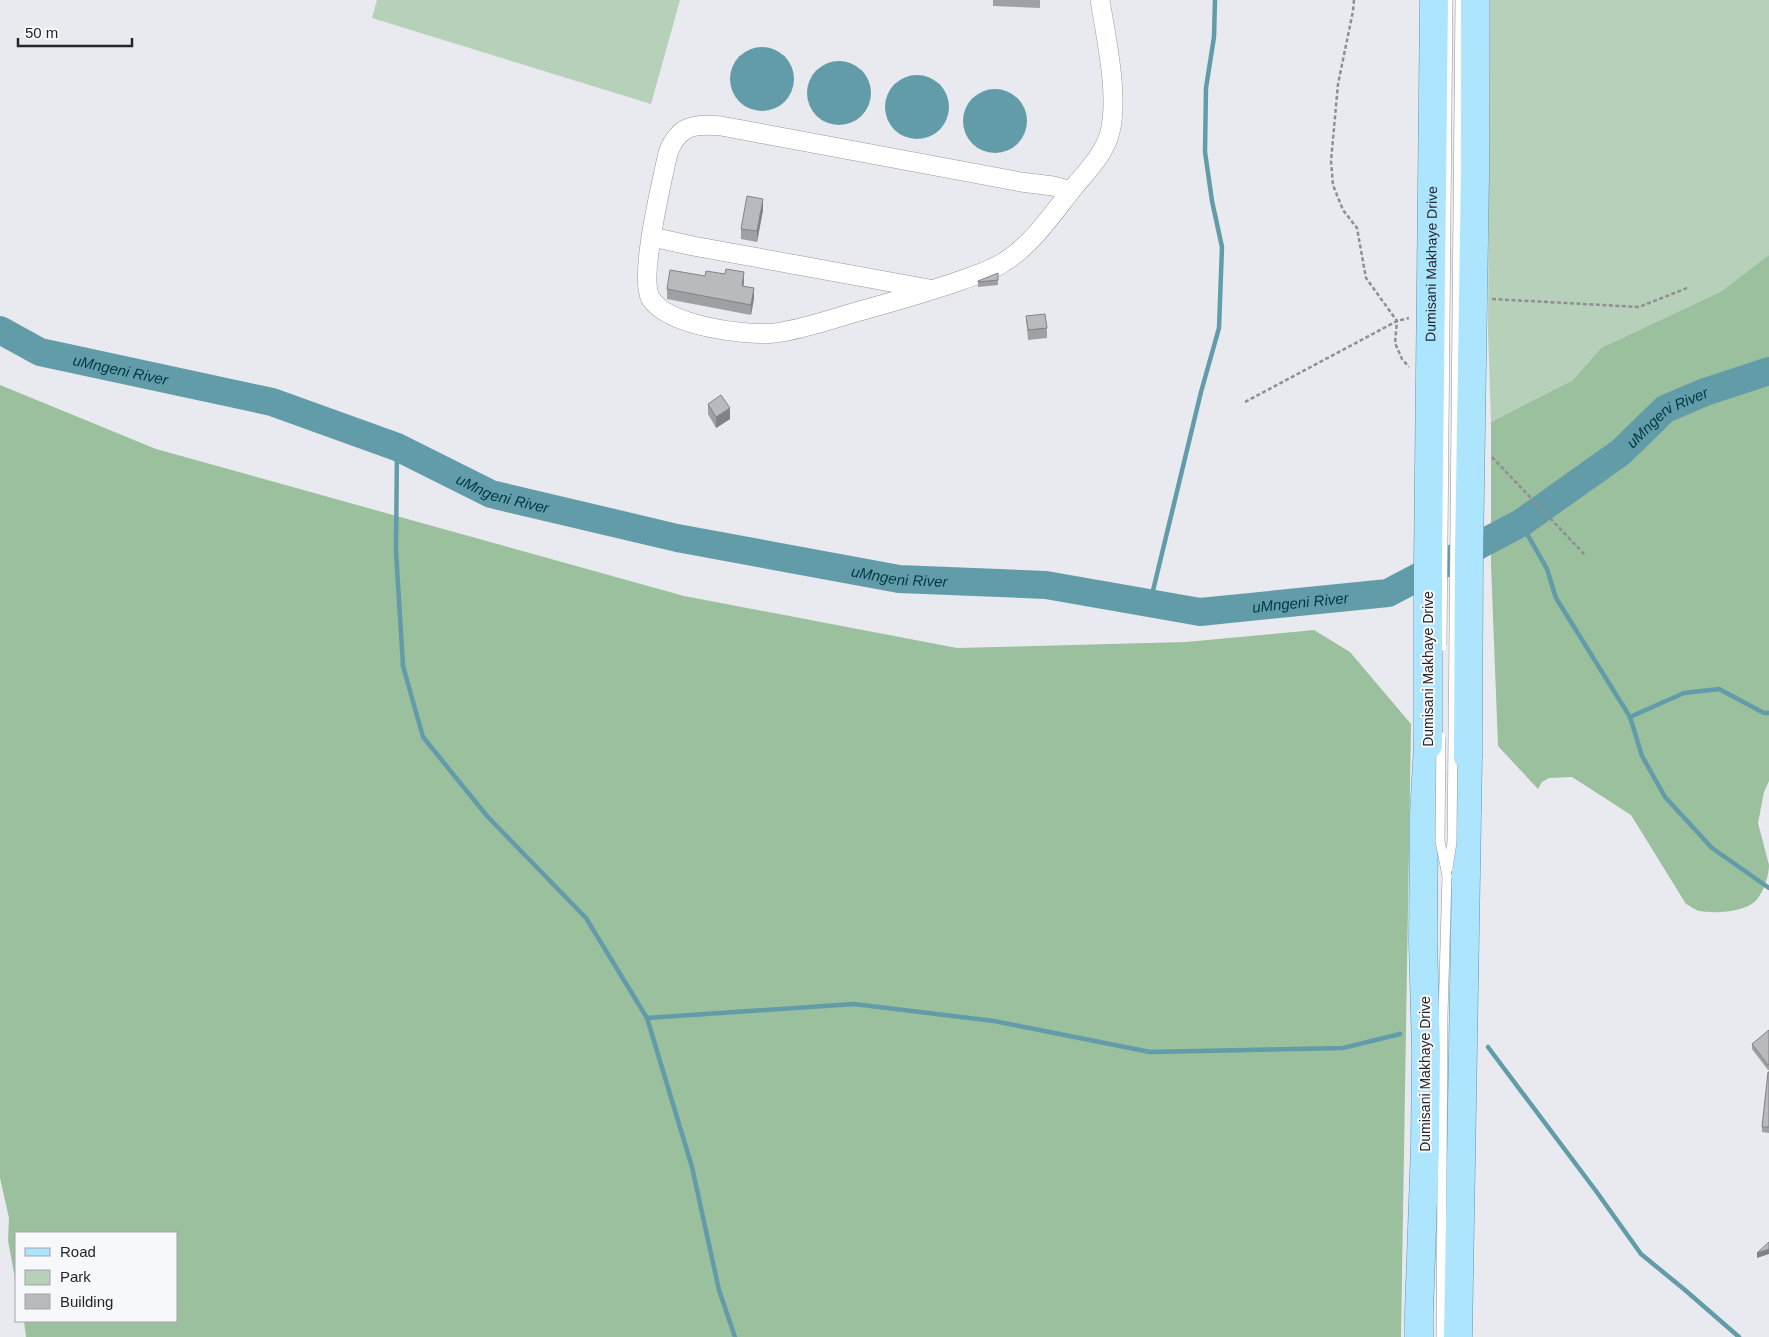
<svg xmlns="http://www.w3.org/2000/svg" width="1769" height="1337" viewBox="0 0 1769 1337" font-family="Helvetica,sans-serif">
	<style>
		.green { fill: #b7d0ba }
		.forest { fill: #9ac09e }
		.water { fill: #629ca9 }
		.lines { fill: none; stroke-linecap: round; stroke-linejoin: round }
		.stream { stroke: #629ca9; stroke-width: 4.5 }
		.river { stroke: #629ca9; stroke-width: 28 }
		.service-casing { stroke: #98999e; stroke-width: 10 }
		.minor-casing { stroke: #98999e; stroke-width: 20 }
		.primary-casing { stroke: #5b97b3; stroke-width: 29 }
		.path { stroke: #8e8f92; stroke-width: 2.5; stroke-dasharray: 4 2.5; stroke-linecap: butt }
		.service { stroke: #fff; stroke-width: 9 }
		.minor { stroke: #fff; stroke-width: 19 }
		.primary { stroke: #aee5fe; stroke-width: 28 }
		.service-bridge-casing { stroke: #98999e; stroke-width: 10; stroke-linecap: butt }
		.primary-bridge-casing { stroke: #5b97b3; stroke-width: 29; stroke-linecap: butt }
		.service-bridge { stroke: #fff; stroke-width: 9 }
		.primary-bridge { stroke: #aee5fe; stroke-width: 28 }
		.wall { fill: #9fa0a3 }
		.shaded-wall { fill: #828285 }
		.building { fill: #b9babe; stroke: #828285 }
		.labels { text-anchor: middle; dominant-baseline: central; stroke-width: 4; stroke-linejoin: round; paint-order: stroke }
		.street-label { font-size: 14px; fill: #252527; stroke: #f7f8fc }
		.water-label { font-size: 15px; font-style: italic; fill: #003842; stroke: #f7f8fc }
	</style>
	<rect width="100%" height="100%" fill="#e9eaef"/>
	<g class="green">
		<path d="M377,0H680L651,104L372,18Z"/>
		<path d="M1490,0H1769V255L1720,292L1601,348L1573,380L1491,422L1488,332Z"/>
	</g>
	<g class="forest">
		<path d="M1769,255V781L1764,792L1758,823L1769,865C1769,875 1764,890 1758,898C1749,912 1715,914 1700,911C1695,910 1690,906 1686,904L1631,815L1572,777L1549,778L1542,782L1538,789L1498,746L1491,565V422L1573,380L1601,348L1720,292Z"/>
		<path d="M0,385L156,449L684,596L957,648L1186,642L1314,630L1350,652L1411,724L1401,1337H26L24,1321H176V1233H16V1284L8,1240L9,1218L0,1178Z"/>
	</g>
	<g class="water">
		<circle cx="762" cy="79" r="32"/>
		<circle cx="839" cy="93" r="32"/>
		<circle cx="917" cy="107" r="32"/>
		<circle cx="995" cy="121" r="32"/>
	</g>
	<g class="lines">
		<g class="stream">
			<path d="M397,447L396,551L403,666L423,737L487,816L586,918L647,1018L692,1167L719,1290L735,1337"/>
			<path d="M1521,523L1547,569L1556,598L1630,717L1642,756L1665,797L1712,848L1769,888"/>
			<path d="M1150,603L1201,392L1219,328L1222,247L1212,201L1205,152L1206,88L1214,37L1215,0"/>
			<path d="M1630,717L1684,693L1719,689L1764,713H1769"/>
			<path d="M647,1018L854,1004L994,1021L1150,1052L1343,1048L1400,1034"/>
			<path d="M1488,1047L1596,1191L1641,1254L1685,1290L1739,1337"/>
		</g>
		<path class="river" id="s1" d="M0,330L40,352L272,402L397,447L491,494L677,538L899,579L1046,585L1200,612L1388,593L1521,523L1621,452L1665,409L1705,392L1769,371"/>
		<g class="service-casing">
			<path id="service" d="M1441,1337L1443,1016L1447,876"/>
		</g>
		<g class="minor-casing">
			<g id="minor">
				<path d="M1071,191L1053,186L1021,182L721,126C694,123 678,126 668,153C662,181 638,279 651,299C669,326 745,336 775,333C806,329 837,317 867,309C899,300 931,291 962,280C976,275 992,270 1004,262C1033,244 1053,213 1074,187C1088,170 1105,153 1110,132C1119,95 1106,38 1100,0"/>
				<path d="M652,237L693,246L929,289"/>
			</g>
		</g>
		<g class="primary-casing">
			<g id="primary">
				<path d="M1419,1337V1312L1425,1146L1426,1051L1423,942L1424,815L1428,745"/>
				<path d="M1458,1337L1468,757"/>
			</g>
		</g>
		<g class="path">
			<path d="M1354,0L1353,11L1338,84L1331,161L1333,185L1343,210L1357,228L1366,278L1397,321L1395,343L1402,359L1409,367"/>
			<path d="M1492,299L1639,307L1687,288"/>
			<path d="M1245,402L1397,321L1409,318"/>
			<path d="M1492,457L1586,556"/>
		</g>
		<use href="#service" class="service"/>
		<use href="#minor" class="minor"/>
		<use href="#primary" class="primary"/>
		<g class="service-bridge-casing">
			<g id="service-bridge">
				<path d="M1442,646L1448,0"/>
				<path d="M1441,737L1440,841L1447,876"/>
				<path d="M1448,868L1452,842L1460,0"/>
			</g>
		</g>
		<g class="primary-bridge-casing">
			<g id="primary-bridge">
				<path id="s2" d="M1428,745V563L1434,0"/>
				<path d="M1468,757L1469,553L1475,175V0"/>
			</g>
		</g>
		<use href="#service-bridge" class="service-bridge"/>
		<use href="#primary-bridge" class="primary-bridge"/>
	</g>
	<g class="wall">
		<path d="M993,0H1040V8L993,6Z"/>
		<path d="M763,210L757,242L741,239V229Z"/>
		<path d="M705,276L744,282L743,286L754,298L751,315L667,299V289Z"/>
		<path d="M998,280V285L978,287V281Z"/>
		<path d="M1026,316L1047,328V338L1028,340Z"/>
		<path d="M708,404L730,419L716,428L708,414Z"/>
		<path d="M1769,1030V1070H1768L1752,1049V1044Z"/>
		<path d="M1769,1072V1133L1762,1132V1127Z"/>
	</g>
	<g class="shaded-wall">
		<path d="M763,199V210L757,242V231Z"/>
		<path d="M744,272V282L742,296V286Z"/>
		<path d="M754,288V298L751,315V305Z"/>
		<path d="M730,408V419L716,428V417Z"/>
		<path d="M1769,1249V1254L1757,1258V1253Z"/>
	</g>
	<g class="building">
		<path d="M747,196L763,199L757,231L741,229Z"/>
		<path d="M726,269L744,272L742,286L754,288L751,305L667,289L670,270L705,276L706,271L725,274Z"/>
		<path d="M998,273V280L978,282V281Z"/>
		<path d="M1045,314L1047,328L1028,330L1026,316Z"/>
		<path d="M721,395L730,408L716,417L708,404Z"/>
		<path d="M1769,1030V1064L1768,1065L1752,1044Z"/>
		<path d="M1768,1072H1769V1127H1762Z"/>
		<path d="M1769,1242V1249L1757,1253Z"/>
	</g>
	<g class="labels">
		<g class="street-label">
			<text stroke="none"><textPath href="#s2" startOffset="481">Dumisani Makhaye Drive</textPath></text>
			<text transform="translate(1428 669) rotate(-90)">Dumisani Makhaye Drive</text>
			<text transform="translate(1425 1074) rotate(-90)">Dumisani Makhaye Drive</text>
		</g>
		<g class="water-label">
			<text stroke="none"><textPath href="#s1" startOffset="128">uMngeni River</textPath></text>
			<text stroke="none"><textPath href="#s1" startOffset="1762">uMngeni River</textPath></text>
			<text stroke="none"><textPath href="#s1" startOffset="532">uMngeni River</textPath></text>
			<text stroke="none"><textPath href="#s1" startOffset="938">uMngeni River</textPath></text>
			<text stroke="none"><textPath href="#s1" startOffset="1342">uMngeni River</textPath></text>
		</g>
	</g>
	<rect x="15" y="1232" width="162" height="90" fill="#f7f8fc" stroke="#a3a4a7"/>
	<rect x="25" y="1248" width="25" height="8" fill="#aee5fe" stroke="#a3a4a7"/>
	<text x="60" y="1257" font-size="15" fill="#252527">Road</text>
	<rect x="25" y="1270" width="25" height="15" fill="#b7d0ba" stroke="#a3a4a7"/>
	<text x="60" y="1282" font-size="15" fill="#252527">Park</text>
	<rect x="25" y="1294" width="25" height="15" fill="#b9babe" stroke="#a3a4a7"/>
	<text x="60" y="1307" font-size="15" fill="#252527">Building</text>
	<path d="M18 38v8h114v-8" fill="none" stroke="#252527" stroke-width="2.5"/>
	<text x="25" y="38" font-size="15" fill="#252527" stroke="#f7f8fc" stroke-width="4" paint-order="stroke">50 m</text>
</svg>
